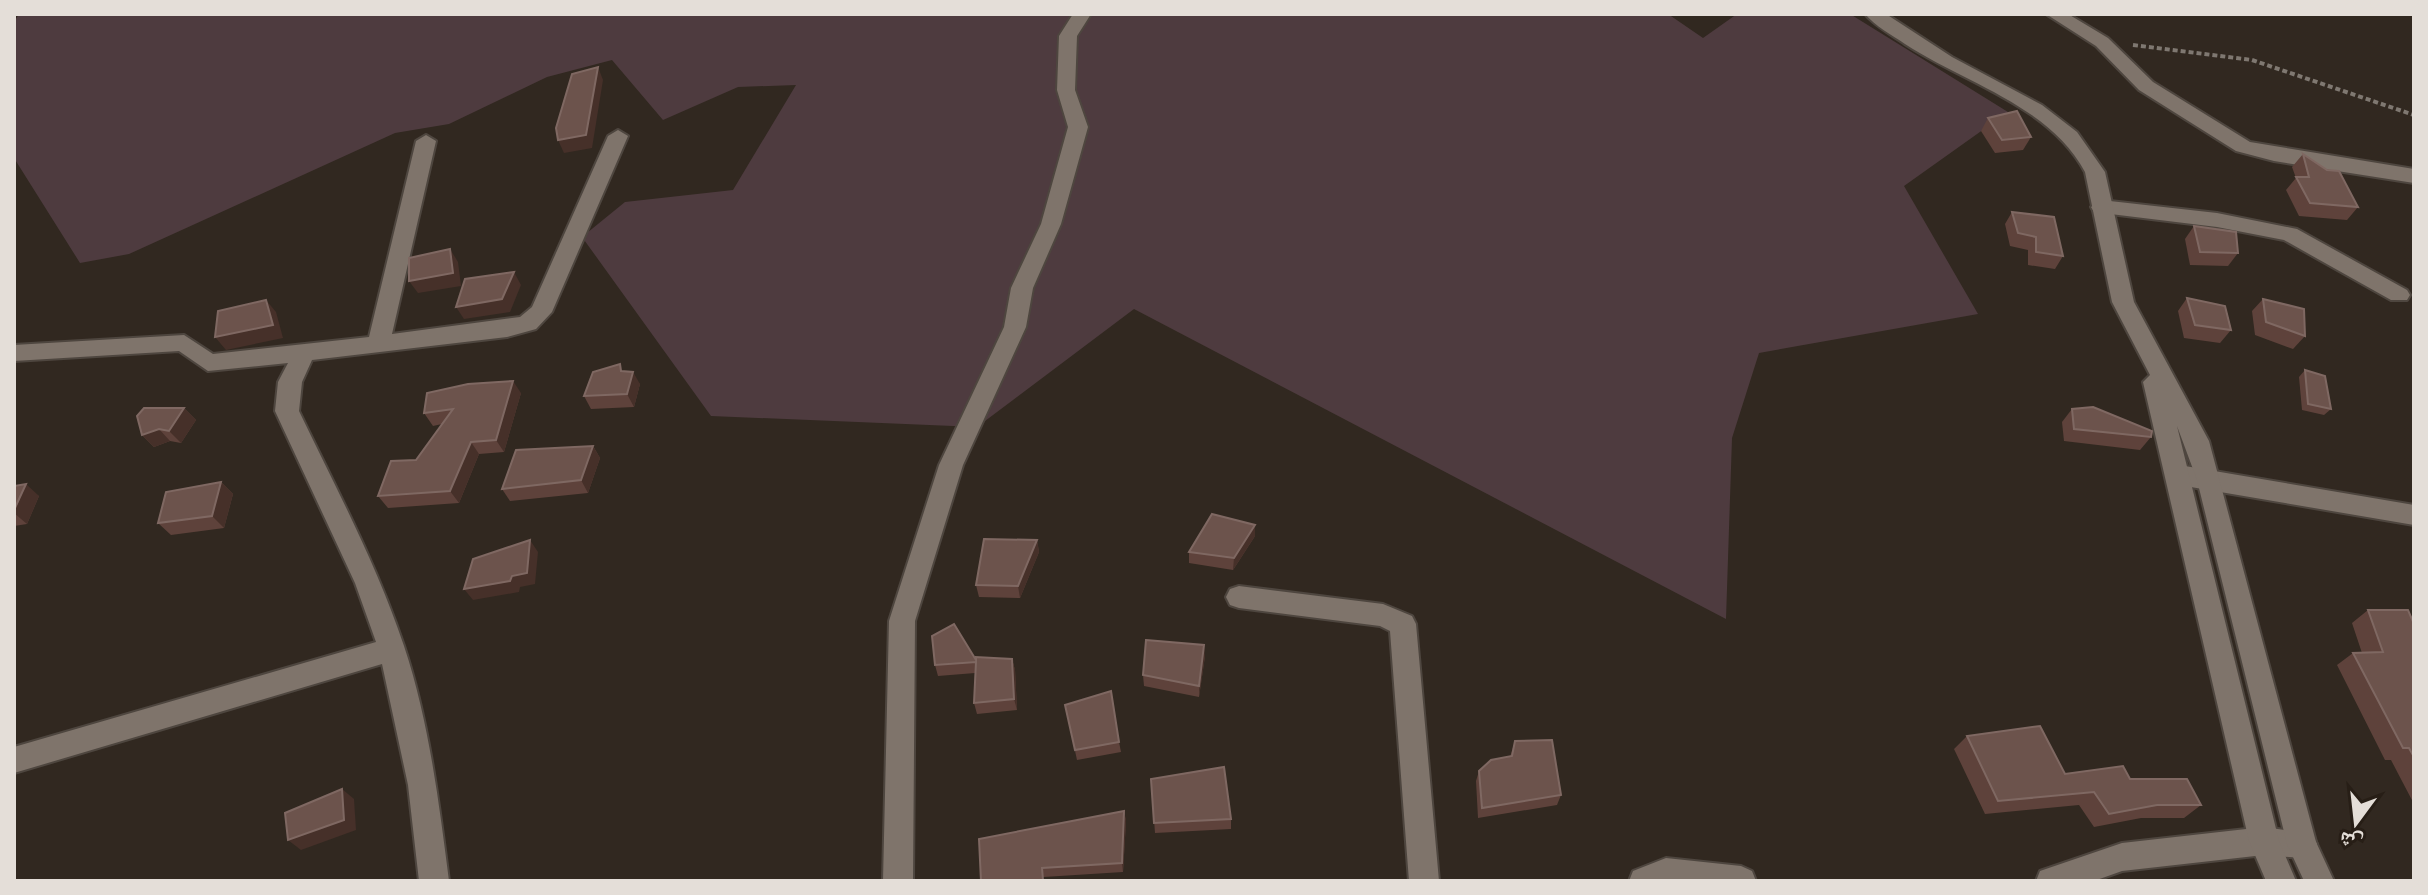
<svg xmlns="http://www.w3.org/2000/svg" width="2428" height="895" viewBox="0 0 2428 895" font-family="Poppins,'Noto Naskh Arabic',sans-serif">
	<style>
		.green { fill: #4e3b3f }
		.lines { fill: none; stroke-linecap: round; stroke-linejoin: round }
		.street-casing { stroke: #4e463f; stroke-width: 4 }
		.secondary-casing { stroke: #4e463f; stroke-width: 4 }
		.path { stroke: #7f7871; stroke-width: 4; stroke-dasharray: 5 3; stroke-linecap: butt }
		.street { fill: #7f746b; fill-rule: evenodd }
		.secondary { fill: #7f746b; fill-rule: evenodd }
		.wall { fill: #5e423b }
		.shaded-wall { fill: #463029 }
		.building { fill: #6c534c; stroke: #7f6862; stroke-width: 2 }
	</style>
	<rect width="100%" height="100%" fill="#312820"/>
	<path class="green" d="M19,14H1668L1703,38L1737,14H1850L2008,112L1904,186L1978,314L1759,353L1732,438L1726,619L1134,309L977,427L711,416L582,237L625,202L733,190L796,85L738,87L663,120L612,60L547,77L449,124L395,133L129,254L80,263L14,158V22Z"/>
	<g class="lines">
		<g class="street-casing">
			<g id="street">
				<path d="M1073,14H1091L1077,36L1075,90L1088,127L1061,224L1033,288L1026,327L963,465L915,621L913,881H883L889,621L939,465L1004,327L1011,288L1041,224L1068,127L1057,90L1059,36Z"/>
				<path d="M2046,14H2068L2108,38L2153,82L2250,142L2414,169V183L2274,161L2236,151L2139,90L2096,46Z"/>
				<path d="M618,130L628,136L552,312L536,329L507,337L312,360L302,382L299,411C336,488 377,565 404,646C429,721 439,803 449,881H419L408,785L382,664L14,773V747L376,642L355,583L275,411L278,382L288,363L208,371L179,351L14,361V345L184,335L213,354L369,337L416,141L426,135L436,141L392,334L520,317L532,307L608,136Z"/>
				<path d="M2101,200L2217,213L2297,229L2407,290L2410,295L2407,300H2391L2284,240L2217,227L2094,212L2091,207Z"/>
				<path d="M2179,465L2414,505V525L2179,485L2170,482L2167,475L2170,468Z"/>
				<path d="M1239,586L1383,604L1412,616L1416,624L1439,881H1409L1390,631L1380,626L1239,608L1230,605L1226,597L1230,589Z"/>
				<path d="M2264,827L2312,834L2317,844L2312,854L2302,858L2264,855L2122,871L2094,881H2036L2040,871L2122,843Z"/>
				<path d="M1666,858L1741,866L1752,871L1756,881H1629L1633,871Z"/>
			</g>
		</g>
		<g class="secondary-casing">
			<path id="secondary" d="M1865,14H1886L1952,57L2042,105L2077,132L2105,172L2134,302L2209,441L2316,842L2334,881H2304L2287,844L2197,480L2177,426L2279,841L2296,881H2266L2249,841L2143,382L2150,375L2112,302L2085,172C2050,106 1965,83 1905,44C1892,35 1875,26 1865,14Z"/>
		</g>
		<path class="path" d="M2133,45L2252,60L2414,115"/>
		<use href="#street" class="street"/>
		<use href="#secondary" class="secondary"/>
	</g>
	<g class="wall">
		<path d="M1988,118L2031,137L2023,150L1995,153L1981,131Z"/>
		<path d="M2303,154L2358,207L2347,220L2299,216L2286,190L2296,178L2292,167Z"/>
		<path d="M2012,212L2063,256L2055,269L2028,265V250L2010,246L2005,224Z"/>
		<path d="M2194,226L2238,253L2228,266L2190,265L2185,239Z"/>
		<path d="M2187,298L2231,330L2220,343L2184,338L2178,311Z"/>
		<path d="M2263,299L2305,336L2293,349L2255,335L2252,311Z"/>
		<path d="M2305,370L2331,409L2324,415L2302,410L2299,377Z"/>
		<path d="M623,372L640,384L634,407L591,409L584,396Z"/>
		<path d="M521,393L504,452L479,454L459,503L388,508L378,496L416,460L442,424L433,426L424,413Z"/>
		<path d="M184,408L196,420L181,443L170,441L154,447L142,435Z"/>
		<path d="M2072,409L2151,437L2140,450L2064,441L2062,422Z"/>
		<path d="M593,446L600,458L588,493L510,501L502,489Z"/>
		<path d="M221,482L233,494L224,528L171,535L158,523Z"/>
		<path d="M14,486L39,496L27,524L14,526Z"/>
		<path d="M1255,536L1233,570L1189,563V552Z"/>
		<path d="M1037,540L1039,552L1020,598L979,597L976,585Z"/>
		<path d="M2368,610L2414,624V804L2391,760H2385L2337,665L2353,653H2362L2352,623Z"/>
		<path d="M1205,656L1199,697L1144,686L1143,675Z"/>
		<path d="M1012,659L1015,670L1017,710L977,714L974,703L975,673L938,676L935,665L976,660Z"/>
		<path d="M1065,705L1119,742L1121,752L1077,760Z"/>
		<path d="M1967,736L2065,774L2201,805L2184,818H2141L2094,827L2079,805L1985,814L1954,749Z"/>
		<path d="M1515,741L1561,795L1557,805L1478,818L1476,781L1479,771L1510,757Z"/>
		<path d="M1151,779L1231,819V829L1155,833Z"/>
		<path d="M1124,811L1126,821L1123,872L981,881Z"/>
	</g>
	<g class="shaded-wall">
		<path d="M598,67L603,80L592,148L564,153L558,140Z"/>
		<path d="M450,249L458,262L461,286L418,293L409,281Z"/>
		<path d="M514,272L521,285L510,312L464,319L456,307Z"/>
		<path d="M266,300L276,312L283,338L226,350L215,337Z"/>
		<path d="M633,372L640,384L634,407L627,394Z"/>
		<path d="M513,381L521,393L504,452L496,440Z"/>
		<path d="M184,408L196,420L181,443L169,431Z"/>
		<path d="M159,429L170,441L154,447L142,435Z"/>
		<path d="M471,442L479,454L459,503L450,491Z"/>
		<path d="M593,446L600,458L588,493L581,480Z"/>
		<path d="M221,482L233,494L224,528L212,516Z"/>
		<path d="M26,484L39,496L27,524L14,513Z"/>
		<path d="M1255,525V536L1233,570L1234,558Z"/>
		<path d="M530,540L538,552L535,584L520,587L519,592L473,600L464,589L512,576Z"/>
		<path d="M1037,540L1039,552L1020,598L1018,586Z"/>
		<path d="M1204,645L1205,656L1199,697V686Z"/>
		<path d="M1012,659L1015,670L1017,710L1014,699Z"/>
		<path d="M342,789L354,799L356,830L301,850L288,840Z"/>
		<path d="M1124,811L1126,821L1123,872L1122,863Z"/>
	</g>
	<g class="building">
		<path d="M598,67L586,135L558,140L556,128L572,74Z"/>
		<path d="M2017,111L2031,137L2002,140L1988,118Z"/>
		<path d="M2303,154L2327,170L2339,171L2358,207L2310,203L2296,177H2309Z"/>
		<path d="M2012,212L2054,217L2063,256L2036,252V237L2018,233Z"/>
		<path d="M2194,226L2236,232L2238,253L2200,252Z"/>
		<path d="M450,249L453,273L409,281V258Z"/>
		<path d="M514,272L502,299L456,307L465,279Z"/>
		<path d="M2187,298L2225,306L2231,330L2195,325Z"/>
		<path d="M2263,299L2304,309L2305,336L2266,322Z"/>
		<path d="M266,300L273,325L215,337L218,311Z"/>
		<path d="M620,364L621,371L633,372L627,394L584,396L593,372Z"/>
		<path d="M2305,370L2325,376L2331,409L2308,404Z"/>
		<path d="M513,381L496,440L471,442L450,491L378,496L391,461L416,460L453,409L424,413L427,393L468,384Z"/>
		<path d="M2093,407L2152,431L2151,437L2074,429L2072,409Z"/>
		<path d="M144,408H184L169,431L159,429L142,435L137,416Z"/>
		<path d="M593,446L581,480L502,489L516,450Z"/>
		<path d="M221,482L212,516L158,523L166,492Z"/>
		<path d="M26,484L14,510V486Z"/>
		<path d="M1212,514L1255,525L1234,558L1189,552Z"/>
		<path d="M984,539L1037,540L1018,586L976,585Z"/>
		<path d="M530,540L527,573L512,576L510,581L464,589L473,559Z"/>
		<path d="M2368,610H2408L2414,624V757L2409,748H2403L2353,653L2383,652Z"/>
		<path d="M954,624L976,660V657L1012,659L1014,699L974,703L976,662L935,665L932,636Z"/>
		<path d="M1146,640L1204,645L1199,686L1143,675Z"/>
		<path d="M1111,691L1119,742L1075,750L1065,705Z"/>
		<path d="M2040,726L2065,774L2123,766L2130,779H2187L2201,805H2157L2109,814L2094,792L1998,801L1967,736Z"/>
		<path d="M1552,740L1561,795L1482,808L1479,771L1491,760L1512,756L1515,741Z"/>
		<path d="M1224,767L1231,819L1154,823L1151,779Z"/>
		<path d="M342,789L344,820L288,840L285,813Z"/>
		<path d="M1124,811L1122,863L1042,868L1043,880L1037,881H981L979,839Z"/>
	</g>
	<rect width="2428" height="895" fill="none" stroke="#e4ded8" stroke-width="32"/>
	<g transform="translate(2356 823) rotate(195)" stroke="#271e16" stroke-width="6" paint-order="stroke">
	<path d="M0-6L14 30L0 20L-14 30Z" fill="#e4ded8"/>
	<text y="-12" font-size="22" font-weight="bold" text-anchor="middle" fill="#e4ded8">ش</text>
	</g>
</svg>
